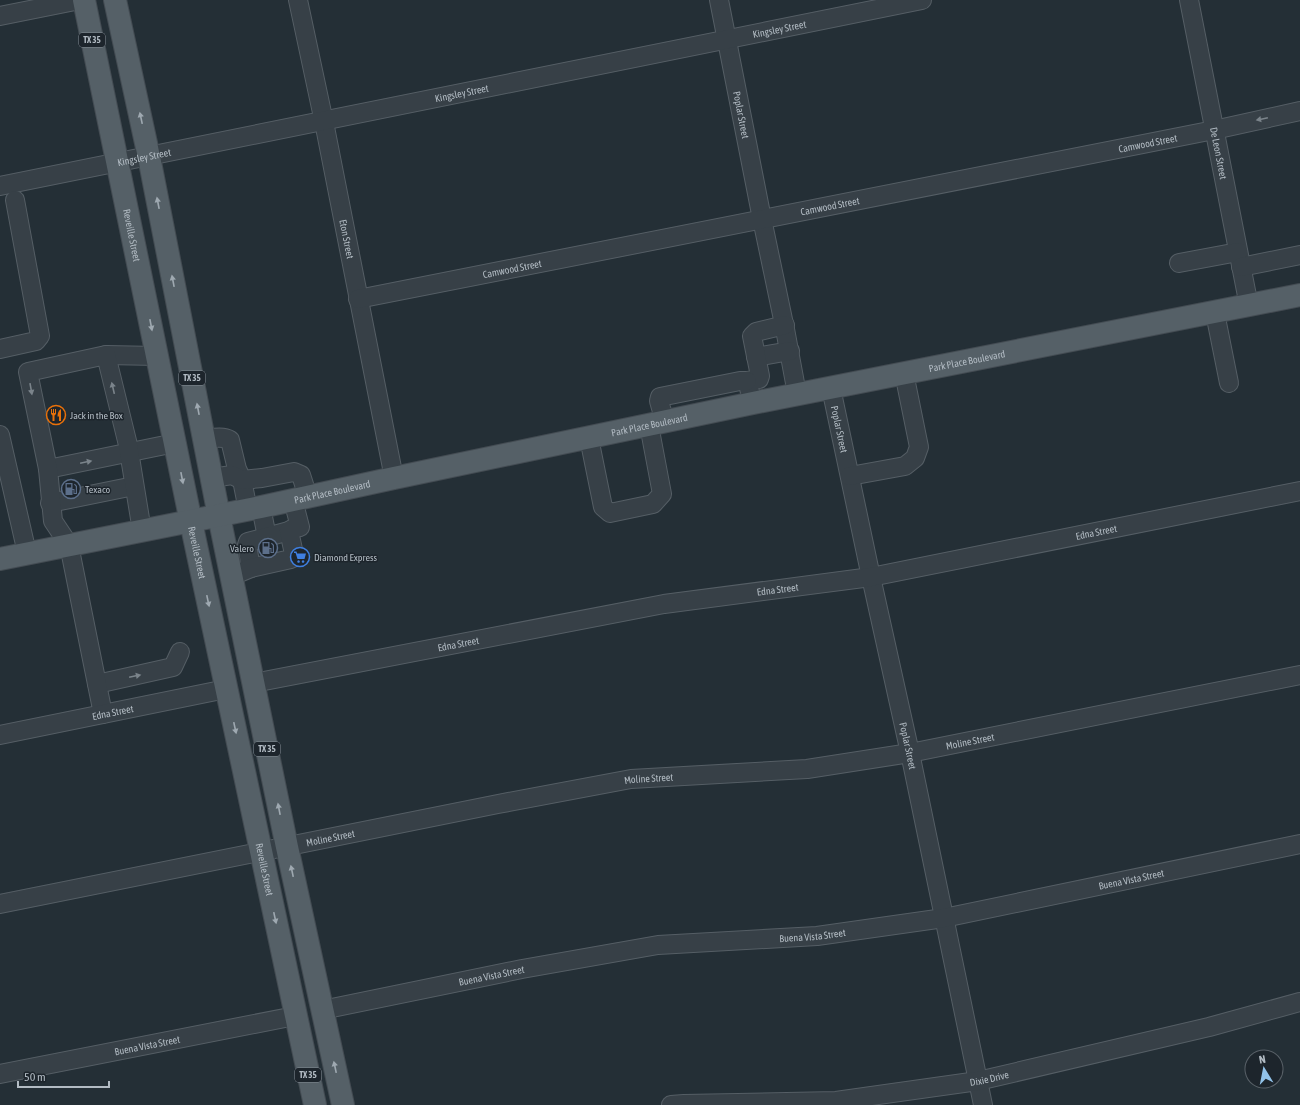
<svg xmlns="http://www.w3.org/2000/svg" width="1300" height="1105" viewBox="0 0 1300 1105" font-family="'Asap Condensed',sans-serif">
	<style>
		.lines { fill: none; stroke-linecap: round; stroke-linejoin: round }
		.minor-casing { stroke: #555e65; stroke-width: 20 }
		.major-casing { stroke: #444c53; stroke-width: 24 }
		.minor { stroke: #374047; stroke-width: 18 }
		.major { stroke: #556067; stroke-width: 22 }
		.oneway { fill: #9fa9b1 }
		.oneway2 { fill: #7b848b }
		.labels { text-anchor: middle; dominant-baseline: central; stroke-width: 3; stroke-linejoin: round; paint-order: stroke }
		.shield { fill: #1d252c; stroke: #858e96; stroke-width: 1 }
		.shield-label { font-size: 9px; font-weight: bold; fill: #b2bbc3 }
		.street-label { font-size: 10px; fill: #b2bbc3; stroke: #1d252c }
		.poi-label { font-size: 10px; fill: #b2bbc3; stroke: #1d252c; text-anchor: start }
	</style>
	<rect width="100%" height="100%" fill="#242f36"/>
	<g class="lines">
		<g class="minor-casing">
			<g id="minor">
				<path id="s1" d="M298,0L324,122L394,478"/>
				<path id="s2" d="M719,0L762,219L785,329L797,394"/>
				<path id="s3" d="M1189,0L1249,306"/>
				<path d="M0,16L80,0"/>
				<path id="s4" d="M0,186L922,0"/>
				<path d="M1179,263L1238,252"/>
				<path d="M1241,267L1300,255"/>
				<path id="s5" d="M358,299L1214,130L1300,111"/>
				<path d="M1215,313L1229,383"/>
				<path d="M0,349L36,341L40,336L15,200"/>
				<path d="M106,355L157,356"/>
				<path d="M756,357L790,351"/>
				<path id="s6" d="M831,388L871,577L910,753L983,1105"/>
				<path d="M753,403L747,381L759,379L760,376L752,336L756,332L785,325"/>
				<path d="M665,422L659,401L660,397L740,381H747"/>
				<path d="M0,435L27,553"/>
				<path d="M589,438L603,507L610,513L653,504L662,494L649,425"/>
				<path d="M204,439C213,438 223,436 230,440L237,469L242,480L248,510"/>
				<path d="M48,469L175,443"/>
				<path d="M850,476L905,466L915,458L919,447L904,373"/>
				<path d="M212,478L232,475L242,480L262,478L294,472L301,475L308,497"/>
				<path d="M50,503L134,486"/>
				<path d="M261,507L267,537"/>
				<path d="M251,568L247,545L248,542L289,531"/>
				<path d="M232,576L251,568L291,559L294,554L289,531L292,529L300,527L293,500"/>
				<path id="s7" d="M254,683L664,604L871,577L1300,491"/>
				<path d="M97,684L173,667L180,652"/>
				<path d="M103,714L69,545L53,521L48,469L28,372L106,355L128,445L142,531"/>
				<path id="s8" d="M0,735L226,689"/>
				<path id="s9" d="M0,904L498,804L631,779L807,769L910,753L1300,675"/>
				<path id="s10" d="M322,1010L522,969L658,945L817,936L944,918L1300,844"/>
				<path id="s11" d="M0,1074L295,1016"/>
				<path id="s12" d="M671,1105L684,1104L836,1101L978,1081L1209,1027L1300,1002"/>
			</g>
		</g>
		<g class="major-casing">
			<g id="major">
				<path id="s13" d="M84,0L191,522L315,1105"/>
				<path d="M115,0L149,157L219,516L287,847L343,1105"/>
				<path id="s14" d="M0,559L261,507L394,478L753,403L1300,295"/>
			</g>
		</g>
		<use href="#minor" class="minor"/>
		<use href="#major" class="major"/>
	</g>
	<defs><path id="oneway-solid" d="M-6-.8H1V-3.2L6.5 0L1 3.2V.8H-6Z"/></defs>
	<g class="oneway">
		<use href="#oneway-solid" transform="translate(141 118) rotate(-102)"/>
		<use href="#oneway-solid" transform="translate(158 203) rotate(-101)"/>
		<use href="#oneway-solid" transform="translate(173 281) rotate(-101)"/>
		<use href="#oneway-solid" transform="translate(151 325) rotate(79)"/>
		<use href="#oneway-solid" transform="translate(198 409) rotate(-101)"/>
		<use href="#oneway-solid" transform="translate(182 478) rotate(79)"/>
		<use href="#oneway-solid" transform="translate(208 601) rotate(78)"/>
		<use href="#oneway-solid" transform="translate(235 728) rotate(78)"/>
		<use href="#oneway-solid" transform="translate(279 809) rotate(-101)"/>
		<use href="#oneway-solid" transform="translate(292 871) rotate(-102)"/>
		<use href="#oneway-solid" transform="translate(275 918) rotate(78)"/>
		<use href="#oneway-solid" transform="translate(335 1067) rotate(-102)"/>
	</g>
	<g class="oneway2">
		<use href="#oneway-solid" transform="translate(1262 119) rotate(168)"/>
		<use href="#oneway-solid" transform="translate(113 388) rotate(-103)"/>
		<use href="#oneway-solid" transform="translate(31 389) rotate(80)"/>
		<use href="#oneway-solid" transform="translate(86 462) rotate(-12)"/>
		<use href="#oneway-solid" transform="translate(135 676) rotate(-12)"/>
	</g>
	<defs>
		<g id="restaurant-ring" transform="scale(1)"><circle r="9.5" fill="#1d252c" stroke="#e8710a" stroke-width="1.5"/><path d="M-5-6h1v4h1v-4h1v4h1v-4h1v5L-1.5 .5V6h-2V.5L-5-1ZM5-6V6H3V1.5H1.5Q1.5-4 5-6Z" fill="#e8710a"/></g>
		<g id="fuel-ring" transform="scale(1)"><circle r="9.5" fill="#1d252c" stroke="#5c6f8a" stroke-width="1.5"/><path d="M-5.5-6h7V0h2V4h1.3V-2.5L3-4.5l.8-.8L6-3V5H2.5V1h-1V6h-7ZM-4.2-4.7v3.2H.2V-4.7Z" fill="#5c6f8a"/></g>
		<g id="supermarket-ring" transform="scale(1)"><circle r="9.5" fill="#1d252c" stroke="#3f7fe0" stroke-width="1.5"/><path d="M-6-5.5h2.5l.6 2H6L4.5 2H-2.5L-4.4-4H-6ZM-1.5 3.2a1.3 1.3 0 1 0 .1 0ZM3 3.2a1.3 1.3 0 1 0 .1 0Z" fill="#3f7fe0"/></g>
	</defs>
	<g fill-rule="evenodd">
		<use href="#restaurant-ring" x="56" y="415"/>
		<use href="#fuel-ring" x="71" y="489"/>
		<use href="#fuel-ring" x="268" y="548"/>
		<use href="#supermarket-ring" x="300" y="557"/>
	</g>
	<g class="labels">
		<g class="shield">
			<rect x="79" y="33" width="26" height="14" rx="3"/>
			<rect x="179" y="371" width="26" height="14" rx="3"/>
			<rect x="254" y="742" width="26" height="14" rx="3"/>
			<rect x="295" y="1068" width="26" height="14" rx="3"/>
		</g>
		<g class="shield-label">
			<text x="92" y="40">TX 35</text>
			<text x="192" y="378">TX 35</text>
			<text x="267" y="749">TX 35</text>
			<text x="308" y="1075">TX 35</text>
		</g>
		<g class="street-label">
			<text stroke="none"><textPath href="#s4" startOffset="795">Kingsley Street</textPath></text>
			<text stroke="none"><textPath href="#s4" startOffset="471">Kingsley Street</textPath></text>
			<text stroke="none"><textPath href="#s2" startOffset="117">Poplar Street</textPath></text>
			<text stroke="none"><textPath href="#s5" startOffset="805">Camwood Street</textPath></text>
			<text stroke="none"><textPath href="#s3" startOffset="156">De Leon Street</textPath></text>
			<text stroke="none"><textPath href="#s4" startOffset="147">Kingsley Street</textPath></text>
			<text stroke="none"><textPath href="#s5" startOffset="481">Camwood Street</textPath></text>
			<text stroke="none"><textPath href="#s13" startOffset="240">Reveille Street</textPath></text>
			<text stroke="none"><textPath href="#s1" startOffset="244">Eton Street</textPath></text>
			<text stroke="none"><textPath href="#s5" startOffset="157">Camwood Street</textPath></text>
			<text stroke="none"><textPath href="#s14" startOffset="987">Park Place Boulevard</textPath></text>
			<text stroke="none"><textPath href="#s14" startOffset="663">Park Place Boulevard</textPath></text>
			<text stroke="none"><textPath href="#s6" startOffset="42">Poplar Street</textPath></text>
			<text stroke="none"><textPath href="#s14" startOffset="339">Park Place Boulevard</textPath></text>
			<text stroke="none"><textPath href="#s7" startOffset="856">Edna Street</textPath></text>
			<text stroke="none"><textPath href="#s13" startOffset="564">Reveille Street</textPath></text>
			<text stroke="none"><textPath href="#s7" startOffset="532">Edna Street</textPath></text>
			<text stroke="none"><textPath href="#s7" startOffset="208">Edna Street</textPath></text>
			<text stroke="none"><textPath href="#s8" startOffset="115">Edna Street</textPath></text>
			<text stroke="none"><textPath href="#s9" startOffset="985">Moline Street</textPath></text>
			<text stroke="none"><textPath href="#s6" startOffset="366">Poplar Street</textPath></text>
			<text stroke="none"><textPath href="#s9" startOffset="661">Moline Street</textPath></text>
			<text stroke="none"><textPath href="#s9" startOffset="337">Moline Street</textPath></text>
			<text stroke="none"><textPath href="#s13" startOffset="888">Reveille Street</textPath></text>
			<text stroke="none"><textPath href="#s10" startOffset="821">Buena Vista Street</textPath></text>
			<text stroke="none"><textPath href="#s10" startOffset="497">Buena Vista Street</textPath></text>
			<text stroke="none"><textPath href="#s10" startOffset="173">Buena Vista Street</textPath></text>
			<text stroke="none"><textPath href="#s11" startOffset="150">Buena Vista Street</textPath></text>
			<text stroke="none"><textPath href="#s12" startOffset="320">Dixie Drive</textPath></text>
		</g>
		<g class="poi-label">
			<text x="70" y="415">Jack in the Box</text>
			<text x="85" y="489">Texaco</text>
			<text x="254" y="548" text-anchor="end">Valero</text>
			<text x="314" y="557">Diamond Express</text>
		</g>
	</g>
	<g transform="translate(1264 1069) rotate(350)"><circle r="19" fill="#1d252c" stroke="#596168"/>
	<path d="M0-3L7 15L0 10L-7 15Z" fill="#91c2e9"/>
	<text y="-6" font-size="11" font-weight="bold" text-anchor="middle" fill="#b2bbc3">N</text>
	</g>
	<path d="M18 1081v6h91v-6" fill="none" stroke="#b2bbc3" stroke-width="2"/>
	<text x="24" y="1081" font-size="12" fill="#b2bbc3" stroke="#1d252c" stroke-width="3" paint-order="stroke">50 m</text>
</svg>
